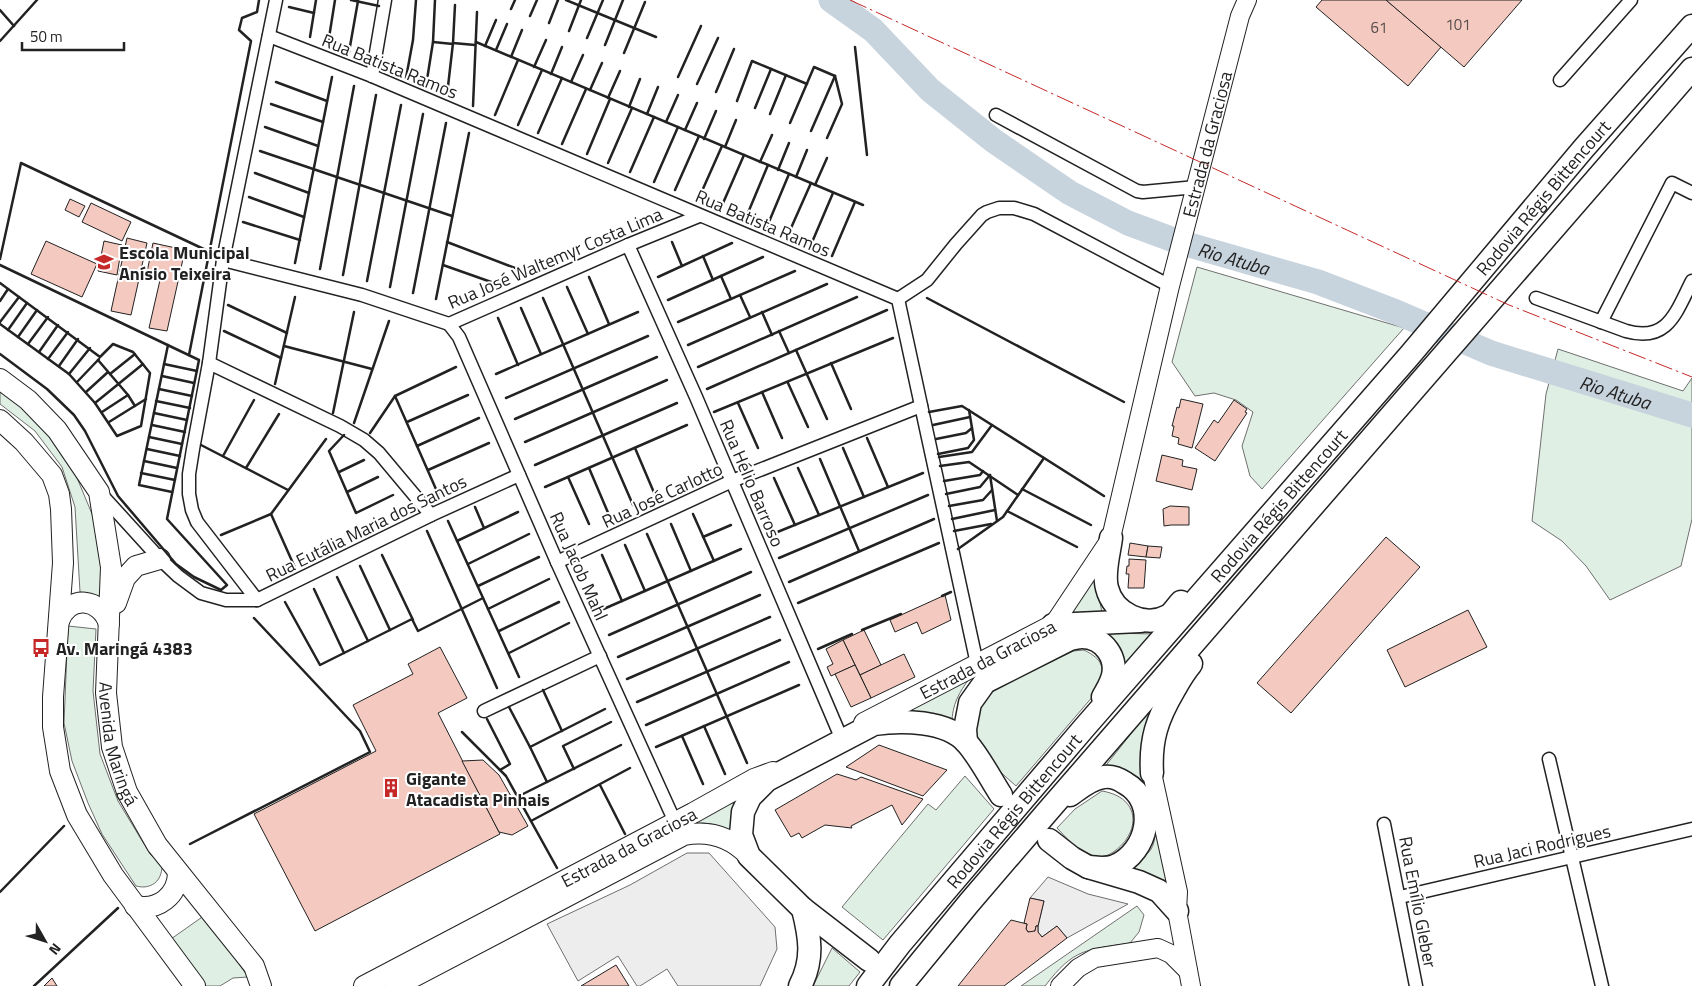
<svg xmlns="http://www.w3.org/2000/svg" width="1692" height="986" viewBox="0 0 1692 986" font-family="'Titillium Web',sans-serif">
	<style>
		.green { fill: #e0efe3; stroke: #6f6f6f }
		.parking { fill: #ededed; stroke: #6f6f6f }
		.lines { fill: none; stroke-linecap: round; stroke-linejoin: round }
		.river { stroke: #c7d3dd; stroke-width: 25 }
		.building { fill: #f3c9c0; stroke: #222 }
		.minor-casing { stroke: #222; stroke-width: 15 }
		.secondary-casing { stroke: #222; stroke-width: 20 }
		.primary-casing { stroke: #222; stroke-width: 22 }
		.motorway-casing { stroke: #222; stroke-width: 25 }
		.minor { stroke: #fff; stroke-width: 12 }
		.secondary { stroke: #fff; stroke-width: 18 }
		.primary { stroke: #fff; stroke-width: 20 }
		.motorway { stroke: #fff; stroke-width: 22 }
		.wall { stroke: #222; stroke-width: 2.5 }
		.power { stroke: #c62828; stroke-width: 1; stroke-dasharray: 18 4 2.5 4; stroke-linecap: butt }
		.labels { text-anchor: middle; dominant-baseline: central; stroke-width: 4; stroke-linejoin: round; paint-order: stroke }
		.number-label { font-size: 15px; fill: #564c4a }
		.street-label { font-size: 18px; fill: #222; stroke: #fff }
		.poi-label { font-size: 18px; font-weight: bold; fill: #222; stroke: #fff; text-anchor: start }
		.water-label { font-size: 19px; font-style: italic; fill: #222; stroke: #fff }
	</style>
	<rect width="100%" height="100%" fill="#fff"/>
	<g class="green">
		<path d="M1197,267L1404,328L1262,489L1250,476L1242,446L1253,412L1236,400L1214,393L1195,396L1172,362Z"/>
		<path d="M1558,349L1683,391L1692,378V519L1681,566L1610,600L1586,566L1562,541L1532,521L1546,394Z"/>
		<path d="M0,389L23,407L51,437L75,473L97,526L104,597L80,592L75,507L62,467L35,431L0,404Z"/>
		<path d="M1092,577L1096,579L1102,613L1072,615L1069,611Z"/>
		<path d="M68,626L96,629L93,691L100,754L118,801L150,854L162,866C162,881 151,890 136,886L102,834L88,803L72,761L64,723Z"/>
		<path d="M1109,633L1156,634L1123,672Z"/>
		<path d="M1084,650C1104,660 1104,667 1100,688L1016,786L987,760L977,742L974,723L978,707L988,692L1073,651Z"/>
		<path d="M970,678C959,692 952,705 952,723L896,713Z"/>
		<path d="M1153,706L1148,794C1136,773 1127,768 1103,769Z"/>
		<path d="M965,776L994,809L883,940L842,907L928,804L936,810Z"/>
		<path d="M1102,791C1149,799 1138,846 1099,859L1075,847L1057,828L1075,809Z"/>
		<path d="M732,803L734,804L731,818L733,832L712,824L703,823L683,825Z"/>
		<path d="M1154,821L1168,883L1122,868C1148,856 1158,852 1154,821Z"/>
		<path d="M1137,906L1144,915L1139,932L1130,943C1086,950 1074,948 1045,986H1021Z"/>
		<path d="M205,915L248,977L233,978L220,986H206L171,939Z"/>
		<path d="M832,948L860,972L849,986H813Z"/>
	</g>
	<g class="parking">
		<path d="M687,853H709L775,927L777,949L760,986H678L667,969L640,986H637L618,956L578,981L547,924L630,885Z"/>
		<path d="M1048,877L1088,894L1128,904L1067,938L1057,926L1042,937L1038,932V926L1044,901L1030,898Z"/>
	</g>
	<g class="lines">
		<path class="river" id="s1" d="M831,0L873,30L930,90L994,141L1070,193L1128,223L1179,242L1318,282L1396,312L1491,353L1692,415"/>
	</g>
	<g class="building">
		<path d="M1322,0H1386L1441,47L1408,86L1316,7Z"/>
		<path d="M1386,0H1522L1464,67Z"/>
		<path d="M70,199L85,206L79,217L65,210Z"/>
		<path d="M91,203L131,222L122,241L82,222Z"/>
		<path d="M127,238L147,243L131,315L111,311Z"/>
		<path d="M46,241L97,264L82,297L31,274Z"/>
		<path d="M104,241L122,245L117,275L98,271Z"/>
		<path d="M153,243L185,250L167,331L149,328L160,280L146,277Z"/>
		<path d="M1181,399L1203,404L1192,448L1178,444L1179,438L1172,436L1174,426H1172L1177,407L1179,408Z"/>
		<path d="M1234,400L1247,409L1245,412L1247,413L1215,461L1195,448L1214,420L1218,423Z"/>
		<path d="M1162,455L1183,460L1182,466L1197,469L1192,490L1156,481Z"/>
		<path d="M1170,506L1189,507V525H1171L1164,526L1163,509Z"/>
		<path d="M1386,537L1420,567L1291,713L1257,683Z"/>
		<path d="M1130,543L1148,546L1146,557L1128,555Z"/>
		<path d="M1148,546L1162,547L1160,558L1146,557Z"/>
		<path d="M1129,559L1146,560L1144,588H1128L1129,574H1126L1127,566H1129Z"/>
		<path d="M945,595L951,620L922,634L917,622L895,632L890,620Z"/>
		<path d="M1468,610L1487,647L1405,687L1387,650Z"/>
		<path d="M864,630L881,665L860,675L843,640Z"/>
		<path d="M843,640L855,665L831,676L827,667L833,664L826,649Z"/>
		<path d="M440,647L467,698L438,713L500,834L315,931L254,814L376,751L353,705L413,674L408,664Z"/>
		<path d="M904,654L915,677L871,698L860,675Z"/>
		<path d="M855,665L871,698L851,707L835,674Z"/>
		<path d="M879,745L947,770L923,796L846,767Z"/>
		<path d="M483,760L499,775L528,826L512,835L499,832L462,761Z"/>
		<path d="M837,774L856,780L861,777L923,799L902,825L892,805L851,826L852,828L825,825L802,838L799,833L791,837L775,810Z"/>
		<path d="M1030,898L1044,901L1038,926H1036L1035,931L1032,933L1028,932L1026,929L1027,924L1024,923Z"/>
		<path d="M1011,920L1027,924L1026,929L1028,932L1035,931L1036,926H1038V932L1042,937L1057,926L1067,938L1004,986H958Z"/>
		<path d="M616,965L629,986H581Z"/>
		<path d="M52,978L57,986H44Z"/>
	</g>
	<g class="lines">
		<g class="minor-casing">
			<g id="minor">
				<path d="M269,36L372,76L898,299L977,664"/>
				<path d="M372,76L385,0"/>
				<path d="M1560,80L1631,0"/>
				<path d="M996,115L1137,191L1143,192L1196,187"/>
				<path d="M628,245L696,397L840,735"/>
				<path d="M223,260L362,295L449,324L628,245L699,216"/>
				<path d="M1536,298L1626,331C1668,343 1676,312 1692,281"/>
				<path d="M898,299L927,280L956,244L982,215L987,212L999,208H1014L1034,214L1170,286"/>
				<path d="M1601,322L1672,183L1692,193"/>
				<path d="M449,324L459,337L557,562L675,822"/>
				<path d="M209,363L340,426L364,440L379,453L431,515"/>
				<path d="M100,493L160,559L178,576L201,593L226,600H257L431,515L519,475"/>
				<path d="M557,562L732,481L921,406"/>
				<path d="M257,600L197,522L192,510L189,494V474L193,449L209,363L223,260L276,0"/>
				<path d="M484,711L600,656"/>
				<path d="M1549,759L1602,986"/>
				<path d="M1384,824L1416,986"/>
				<path d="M1400,897L1692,829"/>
			</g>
		</g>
		<g class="secondary-casing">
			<g id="secondary">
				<path id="s2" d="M1053,625L1111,538L1170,286L1240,16L1247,0"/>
				<path d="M1152,773L1178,892L1177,911L1191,986"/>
				<path d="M1060,986L1078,968L1095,958L1158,948L1171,954L1188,971"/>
			</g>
		</g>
		<g class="primary-casing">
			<g id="primary">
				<path id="s3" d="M0,379L28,400L57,430L99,492L111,567L106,693L112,747L127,792L157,845L254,966L261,986"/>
				<path d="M0,420L24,442L52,475L59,494L61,509L63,563L53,697V727L60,771L77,815L113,875L195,986"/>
				<path d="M116,603L125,578L136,566L160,559"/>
				<path d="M59,621C69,594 101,598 109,624"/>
				<path id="s4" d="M864,723L1053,625"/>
				<path d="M135,906C158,911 178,896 178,872"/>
				<path id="s5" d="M364,986L693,813L754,779L773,772"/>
				<path d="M396,986L684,835C710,830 731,837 749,856"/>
			</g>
		</g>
		<g class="motorway-casing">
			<g id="motorway">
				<path d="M1111,538C1109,554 1103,573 1107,588C1113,613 1144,629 1168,616C1173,613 1177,606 1181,602"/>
				<path d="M1053,625L1140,621"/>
				<path d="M966,742L965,729L970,703L985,682L1070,639C1074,638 1079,637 1082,637C1104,637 1119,659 1112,679C1110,685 1106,692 1103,697"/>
				<path d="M1152,773C1150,740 1157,719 1174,690C1179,681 1184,672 1191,664"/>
				<path d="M1070,795C1080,788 1091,778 1104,777C1111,776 1119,779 1125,783C1159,802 1148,852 1115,866C1107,869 1097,868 1088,867"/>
				<path d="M1049,840L1072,858L1088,867L1139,882L1159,891L1177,911"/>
				<path d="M869,960L803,909L749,856L741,835L743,812L750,797L767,780L874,724C901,720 947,720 967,743C980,758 990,778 1001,795"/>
				<path d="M800,986C814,959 810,937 803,909"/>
				<path id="s6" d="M868,986L900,944L1084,728L1410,355L1584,148L1692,26"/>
				<path d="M901,986L969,903L1048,811L1692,69"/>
			</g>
		</g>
		<use href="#minor" class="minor"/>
		<use href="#secondary" class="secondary"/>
		<use href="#primary" class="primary"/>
		<use href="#motorway" class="motorway"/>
		<g class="wall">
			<path d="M351,0L379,6"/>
			<path d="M566,0L656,37"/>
			<path d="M289,7L314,13"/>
			<path d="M511,9L515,0"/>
			<path d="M0,10L14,26"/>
			<path d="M530,16L537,0"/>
			<path d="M549,23L558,0"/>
			<path d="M569,31L581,0"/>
			<path d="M310,37L316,0"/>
			<path d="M587,38L603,0"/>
			<path d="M0,41L37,0"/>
			<path d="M433,42L453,44"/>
			<path d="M476,42L863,205"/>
			<path d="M453,43L475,45"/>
			<path d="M328,44L335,0"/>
			<path d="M605,45L623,0"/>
			<path d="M485,46L496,20"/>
			<path d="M855,47L867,155"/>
			<path d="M496,50L507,24"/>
			<path d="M349,52L358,1"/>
			<path d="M624,53L645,2"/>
			<path d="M511,57L522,30"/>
			<path d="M534,67L546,40"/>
			<path d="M551,74L562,47"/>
			<path d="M678,77L701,26"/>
			<path d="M406,78L413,40L416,0"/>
			<path d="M276,82L327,101"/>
			<path d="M571,82L583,55"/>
			<path d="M697,84L718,38"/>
			<path d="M426,86L433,42L435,0"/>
			<path d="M590,90L602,63"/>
			<path d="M716,92L734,49"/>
			<path d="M447,95L453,43L455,5"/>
			<path d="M608,98L620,71"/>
			<path d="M737,101L752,61L807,84"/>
			<path d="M271,104L323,122"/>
			<path d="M473,106L477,12"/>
			<path d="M629,107L640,79"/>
			<path d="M755,108L771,69"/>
			<path d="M647,114L658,87"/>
			<path d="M770,114L786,75"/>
			<path d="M495,115L518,60"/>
			<path d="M666,122L678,95"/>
			<path d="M790,123L814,67L835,76"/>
			<path d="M518,125L542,70"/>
			<path d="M265,127L318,146"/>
			<path d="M685,130L697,103"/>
			<path d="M811,131L835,76"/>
			<path d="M538,133L562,78"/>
			<path d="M827,138L842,104L835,76"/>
			<path d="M704,139L716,111"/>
			<path d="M562,144L586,89"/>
			<path d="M725,147L736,120"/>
			<path d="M260,151L452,216"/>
			<path d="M587,154L610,99"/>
			<path d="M760,162L772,135"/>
			<path d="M608,163L632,108"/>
			<path d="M778,170L789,143"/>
			<path d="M630,172L654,117"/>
			<path d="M255,173L309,193"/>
			<path d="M796,177L807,150"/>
			<path d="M654,182L678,127"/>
			<path d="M815,185L827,158"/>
			<path d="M675,190L699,136"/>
			<path d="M249,197L304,217"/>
			<path d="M698,200L722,146"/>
			<path d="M720,210L744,155"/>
			<path d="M745,220L768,165"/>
			<path d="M243,222L300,240"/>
			<path d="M766,229L789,174"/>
			<path d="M787,237L811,183"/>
			<path d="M447,242L523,271"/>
			<path d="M672,242L682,266"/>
			<path d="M810,247L833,193"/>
			<path d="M703,256L713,280"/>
			<path d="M832,256L855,202"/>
			<path d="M0,259L21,163L210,252"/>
			<path d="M295,263L332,77"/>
			<path d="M0,265L199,360L167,519L227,585L221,590L194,577L176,564L118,496L85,431L74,415L47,389L0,354"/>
			<path d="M443,265L494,283"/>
			<path d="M320,269L354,86"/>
			<path d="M343,275L376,95"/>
			<path d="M721,276L731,299"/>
			<path d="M589,277L609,324"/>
			<path d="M658,277L732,243"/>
			<path d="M367,281L401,105"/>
			<path d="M0,283L100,357L113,344L133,352L150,373L141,426L117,436L95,403L69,374L0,324"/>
			<path d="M390,287L423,114"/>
			<path d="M567,287L588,334"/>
			<path d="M413,293L446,123"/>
			<path d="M740,295L750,317"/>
			<path d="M543,298L633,505"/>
			<path d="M927,298L1124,402"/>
			<path d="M436,299L469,133"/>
			<path d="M668,300L763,257"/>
			<path d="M0,301L8,289"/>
			<path d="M228,305L287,333"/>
			<path d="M521,308L541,354"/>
			<path d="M762,312L772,335"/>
			<path d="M498,318L518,365"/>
			<path d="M0,322L19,297"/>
			<path d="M678,322L795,271"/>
			<path d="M8,330L27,303"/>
			<path d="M224,331L281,358"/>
			<path d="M779,331L789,353"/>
			<path d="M18,337L37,310"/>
			<path d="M28,344L48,317"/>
			<path d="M168,345L139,485L172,492"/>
			<path d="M688,345L827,284"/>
			<path d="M284,346L372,369"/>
			<path d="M796,350L827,419"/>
			<path d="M39,352L58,325"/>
			<path d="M189,355L251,41L239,30L242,18L257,12L259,0"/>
			<path d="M48,359L68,332"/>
			<path d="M98,360L128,395L135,406"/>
			<path d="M831,363L851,409"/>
			<path d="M164,364L197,371"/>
			<path d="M59,366L78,339"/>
			<path d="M698,367L857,297"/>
			<path d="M69,374L90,348"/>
			<path d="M110,374L135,354"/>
			<path d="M496,374L638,312"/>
			<path d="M162,376L194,383"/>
			<path d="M77,382L99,359"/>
			<path d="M788,383L808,427"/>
			<path d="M275,384L295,297"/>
			<path d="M159,389L192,396"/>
			<path d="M707,389L887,310"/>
			<path d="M86,392L108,372"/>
			<path d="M762,392L782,438"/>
			<path d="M395,396L439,496"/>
			<path d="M506,398L648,336"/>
			<path d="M156,401L190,408"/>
			<path d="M95,403L143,364"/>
			<path d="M738,403L758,448"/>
			<path d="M102,412L128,395"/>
			<path d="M714,412L893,338"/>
			<path d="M929,412L962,406L1104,496"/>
			<path d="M154,413L187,420"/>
			<path d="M333,413L354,312"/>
			<path d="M515,419L657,357"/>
			<path d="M109,422L146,399"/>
			<path d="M407,422L468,395"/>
			<path d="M354,423L389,321"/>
			<path d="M152,425L185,432"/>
			<path d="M933,425L970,417"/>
			<path d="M370,433L395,396L456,367"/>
			<path d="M344,435L329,451L356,513L393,495"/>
			<path d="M149,437L182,444"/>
			<path d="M867,438L888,487"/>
			<path d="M936,439L966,433L972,428"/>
			<path d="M525,442L667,380"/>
			<path d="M201,445L288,490"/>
			<path d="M417,446L479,418"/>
			<path d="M635,448L655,495"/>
			<path d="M843,448L864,497"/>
			<path d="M147,449L180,456"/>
			<path d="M938,454L968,448L974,440L969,410"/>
			<path d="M223,456L254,400"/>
			<path d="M939,457L972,452L992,425"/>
			<path d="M820,459L859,551"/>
			<path d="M144,461L177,468"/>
			<path d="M535,465L677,403"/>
			<path d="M940,466L969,462L1018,495"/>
			<path d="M246,468L279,414"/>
			<path d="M589,468L609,515"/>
			<path d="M798,468L819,515"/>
			<path d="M428,470L489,443"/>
			<path d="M339,472L364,460"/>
			<path d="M141,473L175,480"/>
			<path d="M990,475L997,521"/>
			<path d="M568,477L589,524"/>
			<path d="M774,478L795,525"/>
			<path d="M944,481L980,475L983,471"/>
			<path d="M545,487L687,425"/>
			<path d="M1022,489L1091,525"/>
			<path d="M347,492L378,477"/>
			<path d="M946,494L980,487L990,475"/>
			<path d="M949,506L983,500L992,490"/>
			<path d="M475,507L484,528"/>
			<path d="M1007,511L1077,547"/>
			<path d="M693,514L714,561"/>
			<path d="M952,519L995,510"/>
			<path d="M448,521L519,677"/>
			<path d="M671,524L691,571"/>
			<path d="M427,531L497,688"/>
			<path d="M954,531L991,524"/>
			<path d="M647,534L747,763"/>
			<path d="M221,535L271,514"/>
			<path d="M770,535L923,473"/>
			<path d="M703,537L731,525"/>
			<path d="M457,541L518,512"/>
			<path d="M625,545L645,591"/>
			<path d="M958,549L1003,517L1044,458"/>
			<path d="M382,555L413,620"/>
			<path d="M602,555L622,601"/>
			<path d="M779,558L928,495"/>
			<path d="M468,564L529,534"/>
			<path d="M360,566L390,630"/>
			<path d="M296,570L271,514L326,439"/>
			<path d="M337,577L368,641"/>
			<path d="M789,582L934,519"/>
			<path d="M478,586L539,557"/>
			<path d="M314,589L344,653"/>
			<path d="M942,596L951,592"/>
			<path d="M285,602L320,665L412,619L418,631L483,598"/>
			<path d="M798,603L939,543"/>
			<path d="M488,609L549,579"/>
			<path d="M599,611L741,549"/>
			<path d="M862,630L901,614"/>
			<path d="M499,631L559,602"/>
			<path d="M609,635L751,572"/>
			<path d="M818,649L852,634"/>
			<path d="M509,653L569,623"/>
			<path d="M618,657L760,595"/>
			<path d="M627,679L770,617"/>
			<path d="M543,690L562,731"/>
			<path d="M637,702L780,640"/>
			<path d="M509,707L530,747"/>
			<path d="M487,719L510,764L500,770"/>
			<path d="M646,725L789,662"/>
			<path d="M704,726L725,774"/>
			<path d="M462,732L506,776L557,868"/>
			<path d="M682,736L703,784"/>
			<path d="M656,747L799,685"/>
			<path d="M574,769L563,746L611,722"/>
			<path d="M547,782L530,747L605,709"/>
			<path d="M600,785L625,834"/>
			<path d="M517,797L621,745"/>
			<path d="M531,821L630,768"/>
			<path d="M190,844L370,752L360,731L254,618"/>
			<path d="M0,892L64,826"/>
			<path d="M34,986L118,908"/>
		</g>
		<path class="power" d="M850,0L1509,305L1692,377"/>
	</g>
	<defs>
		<g id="school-bare" transform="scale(1.5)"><path d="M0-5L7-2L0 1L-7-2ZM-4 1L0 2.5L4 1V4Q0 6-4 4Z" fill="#c62828" stroke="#fff" stroke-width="2.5" paint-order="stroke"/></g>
		<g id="bus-bare" transform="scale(1.5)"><path d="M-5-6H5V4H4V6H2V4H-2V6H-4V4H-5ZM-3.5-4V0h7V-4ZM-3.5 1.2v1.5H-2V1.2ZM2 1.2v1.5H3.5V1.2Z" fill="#c62828" stroke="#fff" stroke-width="2.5" paint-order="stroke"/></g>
		<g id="building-bare" transform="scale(1.5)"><path d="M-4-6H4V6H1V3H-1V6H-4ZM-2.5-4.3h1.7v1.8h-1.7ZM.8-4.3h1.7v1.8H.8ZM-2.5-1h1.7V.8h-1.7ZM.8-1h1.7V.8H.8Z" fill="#c62828" stroke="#fff" stroke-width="2.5" paint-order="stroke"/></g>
	</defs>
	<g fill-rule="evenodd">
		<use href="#school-bare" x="104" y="262"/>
		<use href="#bus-bare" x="41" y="648"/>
		<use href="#building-bare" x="391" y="788"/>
	</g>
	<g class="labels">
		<g class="number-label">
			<text x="1458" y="24">101</text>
			<text x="1379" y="27">61</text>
		</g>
		<g class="street-label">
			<text transform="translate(390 66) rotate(22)">Rua Batista Ramos</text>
			<text stroke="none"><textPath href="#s2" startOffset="510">Estrada da Graciosa</textPath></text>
			<text stroke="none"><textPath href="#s6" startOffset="1038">Rodovia Régis Bittencourt</textPath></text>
			<text transform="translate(763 223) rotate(23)">Rua Batista Ramos</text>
			<text transform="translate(555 258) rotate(-23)">Rua José Waltemyr Costa Lima</text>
			<text transform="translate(752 483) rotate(67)">Rua Hélio Barroso</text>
			<text transform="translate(662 495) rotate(-25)">Rua José Carlotto</text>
			<text stroke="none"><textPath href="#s6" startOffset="632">Rodovia Régis Bittencourt</textPath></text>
			<text transform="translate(366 528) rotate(-26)">Rua Eutália Maria dos Santos</text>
			<text transform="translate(579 566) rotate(66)">Rua Jacob Mahl</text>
			<text stroke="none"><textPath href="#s4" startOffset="139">Estrada da Graciosa</textPath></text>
			<text stroke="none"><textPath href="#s3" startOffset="406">Avenida Maringá</textPath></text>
			<text stroke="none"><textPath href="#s6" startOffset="228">Rodovia Régis Bittencourt</textPath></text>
			<text transform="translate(1542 846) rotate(-13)">Rua Jaci Rodrigues</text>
			<text stroke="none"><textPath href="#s5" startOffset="299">Estrada da Graciosa</textPath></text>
			<text transform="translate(1418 902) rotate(79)">Rua Emílio Gleber</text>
		</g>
		<g class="poi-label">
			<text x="119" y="252">Escola Municipal<tspan x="119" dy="21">Anísio Teixeira</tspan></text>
			<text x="56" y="648">Av. Maringá 4383</text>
			<text x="406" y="778">Gigante<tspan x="406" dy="21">Atacadista Pinhais</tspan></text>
		</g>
		<g class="water-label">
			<text stroke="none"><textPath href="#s1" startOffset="485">Rio Atuba</textPath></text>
			<text stroke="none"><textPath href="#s1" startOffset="890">Rio Atuba</textPath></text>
		</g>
	</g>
	<g transform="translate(45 941) rotate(129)" stroke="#ffffff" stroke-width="4" paint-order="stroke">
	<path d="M0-4L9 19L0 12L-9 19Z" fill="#222222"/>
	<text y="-8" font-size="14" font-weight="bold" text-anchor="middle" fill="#222222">N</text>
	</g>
	<path d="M22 42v8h102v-8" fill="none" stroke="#222222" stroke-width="2.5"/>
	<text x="30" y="42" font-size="15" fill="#222222" stroke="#ffffff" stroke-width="4" paint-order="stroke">50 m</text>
</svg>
